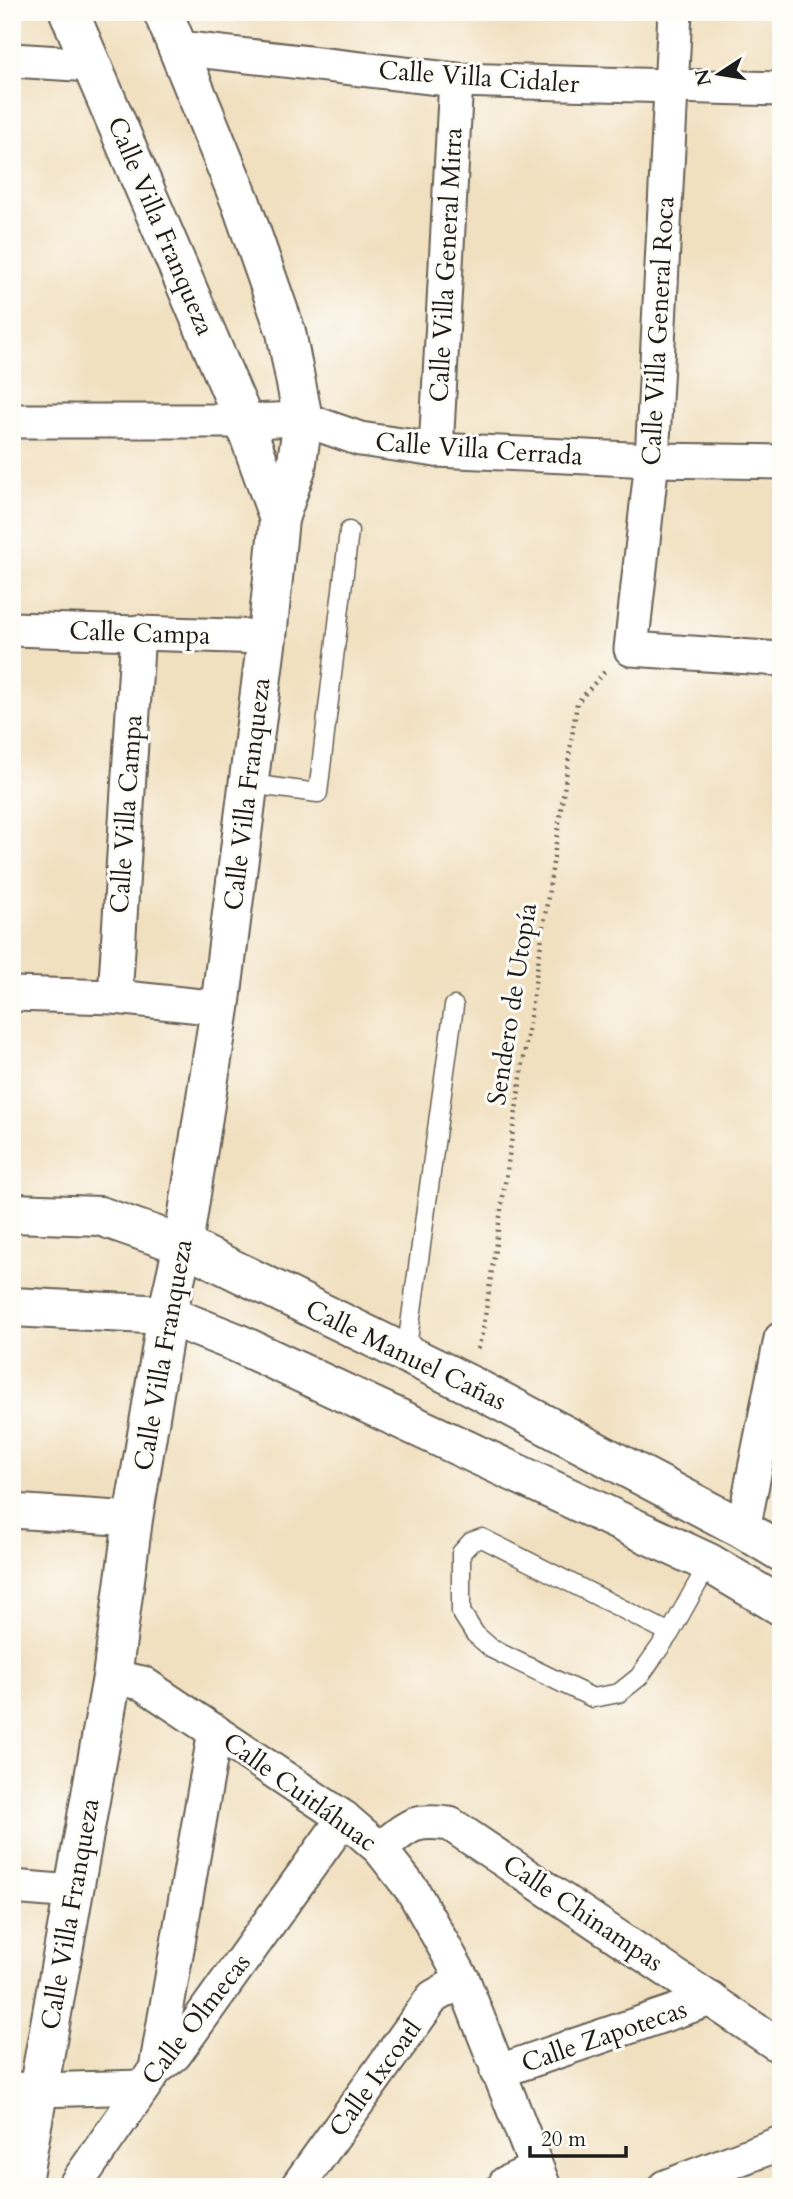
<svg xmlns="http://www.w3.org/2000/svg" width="793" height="2199" viewBox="0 0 793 2199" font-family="Cardo,serif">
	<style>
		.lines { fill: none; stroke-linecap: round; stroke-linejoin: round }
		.lane-casing { stroke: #676155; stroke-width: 21 }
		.street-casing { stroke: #676155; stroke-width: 37 }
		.secondary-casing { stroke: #676155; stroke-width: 42 }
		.path { stroke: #676155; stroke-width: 4.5; stroke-dasharray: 2 5; stroke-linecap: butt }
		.lane { stroke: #fff; stroke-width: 18 }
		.street { stroke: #fff; stroke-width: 33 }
		.secondary { stroke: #fff; stroke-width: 38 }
		.labels { text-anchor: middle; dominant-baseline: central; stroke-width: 6; stroke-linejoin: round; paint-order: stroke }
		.street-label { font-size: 26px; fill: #1c1c1c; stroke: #fdfcf7 }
	</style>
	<rect width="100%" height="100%" fill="#fdfcf7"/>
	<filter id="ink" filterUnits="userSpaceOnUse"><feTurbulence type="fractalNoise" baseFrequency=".0143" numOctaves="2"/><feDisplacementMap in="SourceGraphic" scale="14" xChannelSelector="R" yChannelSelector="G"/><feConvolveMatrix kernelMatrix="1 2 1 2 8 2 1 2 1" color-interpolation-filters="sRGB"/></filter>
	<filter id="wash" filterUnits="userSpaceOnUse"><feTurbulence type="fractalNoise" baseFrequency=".00686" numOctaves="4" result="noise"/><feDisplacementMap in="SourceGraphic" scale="28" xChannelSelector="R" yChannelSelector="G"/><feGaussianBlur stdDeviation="1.57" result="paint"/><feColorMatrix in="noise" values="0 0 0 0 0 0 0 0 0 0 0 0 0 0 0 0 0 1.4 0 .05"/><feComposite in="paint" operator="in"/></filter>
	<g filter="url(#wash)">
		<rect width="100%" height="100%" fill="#f1e0c0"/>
	</g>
	<g filter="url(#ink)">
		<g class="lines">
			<g class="lane-casing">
				<g id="lane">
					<path d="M249,784L318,793L349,531"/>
					<path d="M406,1354L454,1006"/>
					<path d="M670,1633L482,1538L471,1542L461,1553V1612L475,1634L492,1649L593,1698L619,1693L639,1677L670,1633L709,1563"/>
				</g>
			</g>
			<g class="street-casing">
				<g id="street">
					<path d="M675,12L652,460L631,649L781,659"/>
					<path d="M179,48L456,80L781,89"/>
					<path d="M12,60L92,65"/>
					<path d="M12,421H244L303,419L360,439L436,450L652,460L781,462"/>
					<path d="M436,450L456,80"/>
					<path d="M12,629L267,637"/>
					<path d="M12,994L115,997L220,1008"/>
					<path d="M115,997L138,632"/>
					<path d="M12,1511L133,1519"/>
					<path d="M743,1529L781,1339"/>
					<path d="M112,1677L142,1683L344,1818L380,1849L413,1891L463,1980L544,2187"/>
					<path d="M380,1849C409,1826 411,1819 450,1824L781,2047"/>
					<path d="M12,1887L73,1892"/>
					<path d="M156,2069L215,1731"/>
					<path d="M497,2072L711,1999"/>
					<path d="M12,2089L39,2090L142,2087"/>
					<path d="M74,2187L156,2069L175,2054L344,1818"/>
					<path d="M297,2187L433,1997L463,1980"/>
					<path d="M504,2187L506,2183L536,2169"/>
					<path d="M665,2187L781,2143"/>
				</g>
			</g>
			<g class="secondary-casing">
				<g id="secondary">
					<path d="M69,12L244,421L279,519"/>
					<path d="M12,1213L100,1216L183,1245L470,1385L743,1529L781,1552"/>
					<path d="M12,1307L167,1315L235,1342L709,1563L781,1606"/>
					<path d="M21,2187L112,1677L133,1519L167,1315L183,1245L220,1008L267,637L279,519L296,469L303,419L286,332L241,203L163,12"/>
				</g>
			</g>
			<path class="path" d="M478,1349L483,1330L577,703L606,670"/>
			<use href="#lane" class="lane"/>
			<use href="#street" class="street"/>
			<use href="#secondary" class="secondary"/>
		</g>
	</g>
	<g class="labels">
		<g class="street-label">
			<text transform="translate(479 77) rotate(4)">Calle Villa Cidaler</text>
			<text transform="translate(161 226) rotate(67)">Calle Villa Franqueza</text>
			<text transform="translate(446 265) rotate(-87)">Calle Villa General Mitra</text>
			<text transform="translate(658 331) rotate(-87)">Calle Villa General Roca</text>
			<text transform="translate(479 449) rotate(4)">Calle Villa Cerrada</text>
			<text transform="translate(140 633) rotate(2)">Calle Campa</text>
			<text transform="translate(247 794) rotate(-83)">Calle Villa Franqueza</text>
			<text transform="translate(126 814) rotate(-86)">Calle Villa Campa</text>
			<text transform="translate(512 1004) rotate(-81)">Sendero de Utopía</text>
			<text transform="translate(163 1355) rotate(-80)">Calle Villa Franqueza</text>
			<text transform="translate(406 1355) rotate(26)">Calle Manuel Cañas</text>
			<text transform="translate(300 1792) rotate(36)">Calle Cuitláhuac</text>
			<text transform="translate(583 1913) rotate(34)">Calle Chinampas</text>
			<text transform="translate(70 1914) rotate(-80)">Calle Villa Franqueza</text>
			<text transform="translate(196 2019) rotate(-52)">Calle Olmecas</text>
			<text transform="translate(604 2036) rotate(-19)">Calle Zapotecas</text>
			<text transform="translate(375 2078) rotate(-54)">Calle Ixcoatl</text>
		</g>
	</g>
	<rect width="793" height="2199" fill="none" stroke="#fdfcf7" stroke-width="42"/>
	<g transform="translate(719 74) rotate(258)" stroke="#fdfcf7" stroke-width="5" paint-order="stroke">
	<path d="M0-5L12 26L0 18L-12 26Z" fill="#1c1c1c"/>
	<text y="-10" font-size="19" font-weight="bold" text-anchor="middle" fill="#1c1c1c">N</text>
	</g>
	<path d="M530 2146v10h96v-10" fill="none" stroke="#1c1c1c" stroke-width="3.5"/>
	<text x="541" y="2146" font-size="21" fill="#1c1c1c" stroke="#fdfcf7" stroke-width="5" paint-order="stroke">20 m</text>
</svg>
